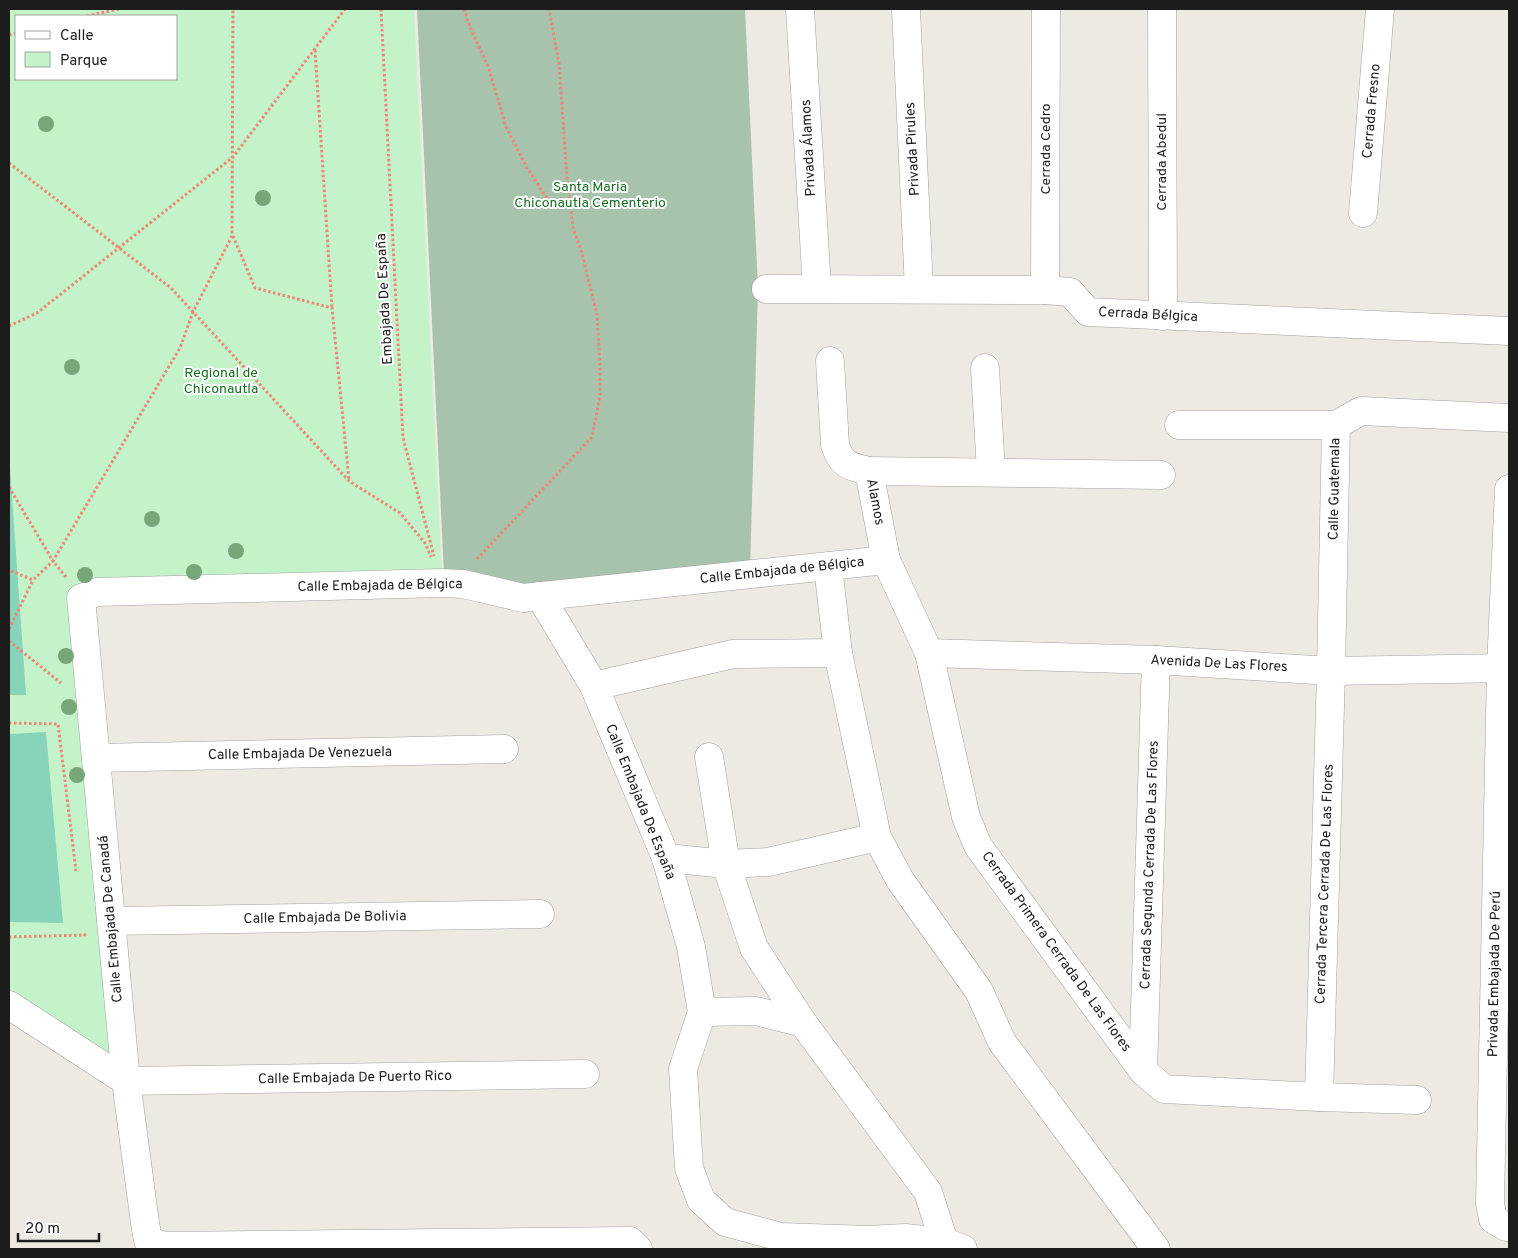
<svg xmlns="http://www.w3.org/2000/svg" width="1518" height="1258" viewBox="0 0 1518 1258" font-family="Overpass,sans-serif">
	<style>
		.cemetery { fill: #a7c3ac }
		.park { fill: #c4f3c9; fill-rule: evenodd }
		.pitch { fill: #88d4ba }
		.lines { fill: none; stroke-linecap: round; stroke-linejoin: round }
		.minor-casing { stroke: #a0a0a0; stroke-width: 29 }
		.path { stroke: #eb8776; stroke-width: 3; stroke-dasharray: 2.5 2.5; stroke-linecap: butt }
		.minor { stroke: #fff; stroke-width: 28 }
		.tree { fill: #77a678 }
		.labels { text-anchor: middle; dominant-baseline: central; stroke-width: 4; stroke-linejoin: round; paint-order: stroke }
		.street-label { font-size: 14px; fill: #1c1c1c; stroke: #fff }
		.park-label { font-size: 14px; fill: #166f21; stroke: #fff }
	</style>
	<rect width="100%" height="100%" fill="#edeae3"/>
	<path class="cemetery" d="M417,9H745L758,288L750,571L445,595Z"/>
	<path class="park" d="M9,9H414L443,597H80L124,1082L9,1006ZM16,16H176V79H16Z"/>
	<g class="pitch">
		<path d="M9,454L26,695H9Z"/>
		<path d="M46,732L63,923L9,922V734Z"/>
	</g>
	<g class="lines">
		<g class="minor-casing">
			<g id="minor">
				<path d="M800,9L817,288"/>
				<path d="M906,9L919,289"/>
				<path d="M1162,9L1163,316"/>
				<path d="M1363,213L1380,9"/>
				<path d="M766,289L1045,290L1070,292L1088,312L1509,331"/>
				<path d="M1045,290L1046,9"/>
				<path d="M830,361L835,445C842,466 849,466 869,471L886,560L929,653L966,817L978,846L1143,1071L1164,1089L1319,1097L1417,1100"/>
				<path d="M985,368L991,472"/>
				<path d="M1179,425H1336L1361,411L1509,418"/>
				<path d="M869,471L1161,475"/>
				<path d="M1509,489L1501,668L1490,1203L1493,1219L1506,1227H1509"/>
				<path d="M828,567L838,653L877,837L900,880L979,991L1002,1042L1156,1249"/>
				<path d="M540,596L594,686L666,858L691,947L702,1012L683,1069L689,1168L701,1200L725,1222L781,1237L868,1240L905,1238L944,1242L963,1249"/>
				<path d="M929,653L1156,660L1331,671L1509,668"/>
				<path d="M594,686L733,654L838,653"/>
				<path d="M709,757L726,864L754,948L803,1023L928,1192L944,1242"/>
				<path d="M96,758L504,749"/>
				<path d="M666,858L726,864L768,862L877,837"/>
				<path d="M111,921L540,914"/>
				<path d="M9,1005L126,1081L585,1074"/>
				<path d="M702,1012L756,1011L803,1023"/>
				<path d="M1143,1071L1156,660"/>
				<path d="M1319,1097L1331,671L1336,425"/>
				<path d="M638,1249L630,1241L164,1246L148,1240L145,1223L126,1081L81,598L97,592L441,583L463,584L523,598L886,560"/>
			</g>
		</g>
		<g class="path">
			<path d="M381,9L403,438L434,556"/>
			<path d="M464,9L470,27L489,69L506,127L527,168L548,200L570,207"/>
			<path d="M87,16L119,9"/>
			<path d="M9,35L16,33"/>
			<path d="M315,50L332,308"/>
			<path d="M9,163L171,288L349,481L400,513L425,543L431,557"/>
			<path d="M233,236L255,288L332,308L349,480"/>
			<path d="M9,326L37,313L233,157L345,9"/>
			<path d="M9,487L53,561L33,580L9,570"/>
			<path d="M477,559L592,437L600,396V366L597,315L582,253L573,228L567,178L559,63L549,9"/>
			<path d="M66,577L53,561L180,348L193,312L232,236L233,9"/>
			<path d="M9,629L33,580"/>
			<path d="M9,641L61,683"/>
			<path d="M9,723L58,724L76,871"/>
			<path d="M9,937L85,935L84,934"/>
		</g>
		<use href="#minor" class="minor"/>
	</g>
	<g class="tree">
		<circle cx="46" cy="124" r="8"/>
		<circle cx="263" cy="198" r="8"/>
		<circle cx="72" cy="367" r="8"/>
		<circle cx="152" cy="519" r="8"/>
		<circle cx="236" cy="551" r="8"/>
		<circle cx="194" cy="572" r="8"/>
		<circle cx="85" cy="575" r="8"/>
		<circle cx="66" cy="656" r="8"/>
		<circle cx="69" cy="707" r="8"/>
		<circle cx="77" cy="775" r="8"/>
	</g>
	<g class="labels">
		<g class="street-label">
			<text transform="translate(1372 111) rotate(-85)">Cerrada Fresno</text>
			<text transform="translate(809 148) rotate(-93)">Privada Álamos</text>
			<text transform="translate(913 149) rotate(-93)">Privada Pirules</text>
			<text transform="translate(1046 149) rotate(-90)">Cerrada Cedro</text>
			<text transform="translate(1162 162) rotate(-90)">Cerrada Abedul</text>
			<text transform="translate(385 299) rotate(-93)">Embajada De España</text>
			<text transform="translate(1148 315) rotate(3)">Cerrada Bélgica</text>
			<text transform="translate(1335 489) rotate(-89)">Calle Guatemala</text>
			<text transform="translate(875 502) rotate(79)">Alamos</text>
			<text transform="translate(782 571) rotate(-6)">Calle Embajada de Bélgica</text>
			<text transform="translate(380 586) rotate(-1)">Calle Embajada de Bélgica</text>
			<text transform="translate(1219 664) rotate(3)">Avenida De Las Flores</text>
			<text transform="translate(300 754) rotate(-1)">Calle Embajada De Venezuela</text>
			<text transform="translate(640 802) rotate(68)">Calle Embajada De España</text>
			<text transform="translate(1150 865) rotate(-88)">Cerrada Segunda Cerrada De Las Flores</text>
			<text transform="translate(1325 884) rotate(-88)">Cerrada Tercera Cerrada De Las Flores</text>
			<text transform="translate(325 918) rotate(-1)">Calle Embajada De Bolivia</text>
			<text transform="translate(111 919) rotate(-95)">Calle Embajada De Canadá</text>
			<text transform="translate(1056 952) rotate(54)">Cerrada Primera Cerrada De Las Flores</text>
			<text transform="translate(1495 974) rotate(-89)">Privada Embajada De Perú</text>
			<text transform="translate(355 1078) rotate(-1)">Calle Embajada De Puerto Rico</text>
		</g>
		<g class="park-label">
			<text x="590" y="187">Santa Maria<tspan x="590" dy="16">Chiconautla Cementerio</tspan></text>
			<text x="221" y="373">Regional de<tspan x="221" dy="16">Chiconautla</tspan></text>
		</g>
	</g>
	<rect width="1518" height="1258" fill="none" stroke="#1c1c1c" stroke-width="20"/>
	<rect x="15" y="15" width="162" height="65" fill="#ffffff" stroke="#a4a4a4"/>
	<rect x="25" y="31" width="25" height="8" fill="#ffffff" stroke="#a4a4a4"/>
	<text x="60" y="40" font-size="15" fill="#1c1c1c">Calle</text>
	<rect x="25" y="52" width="25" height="15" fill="#c4f3c9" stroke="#a4a4a4"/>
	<text x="60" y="65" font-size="15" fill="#1c1c1c">Parque</text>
	<path d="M18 1233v8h81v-8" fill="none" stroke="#1c1c1c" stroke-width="2.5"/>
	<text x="25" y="1233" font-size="15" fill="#1c1c1c" stroke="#ffffff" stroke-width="4" paint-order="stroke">20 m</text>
</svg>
